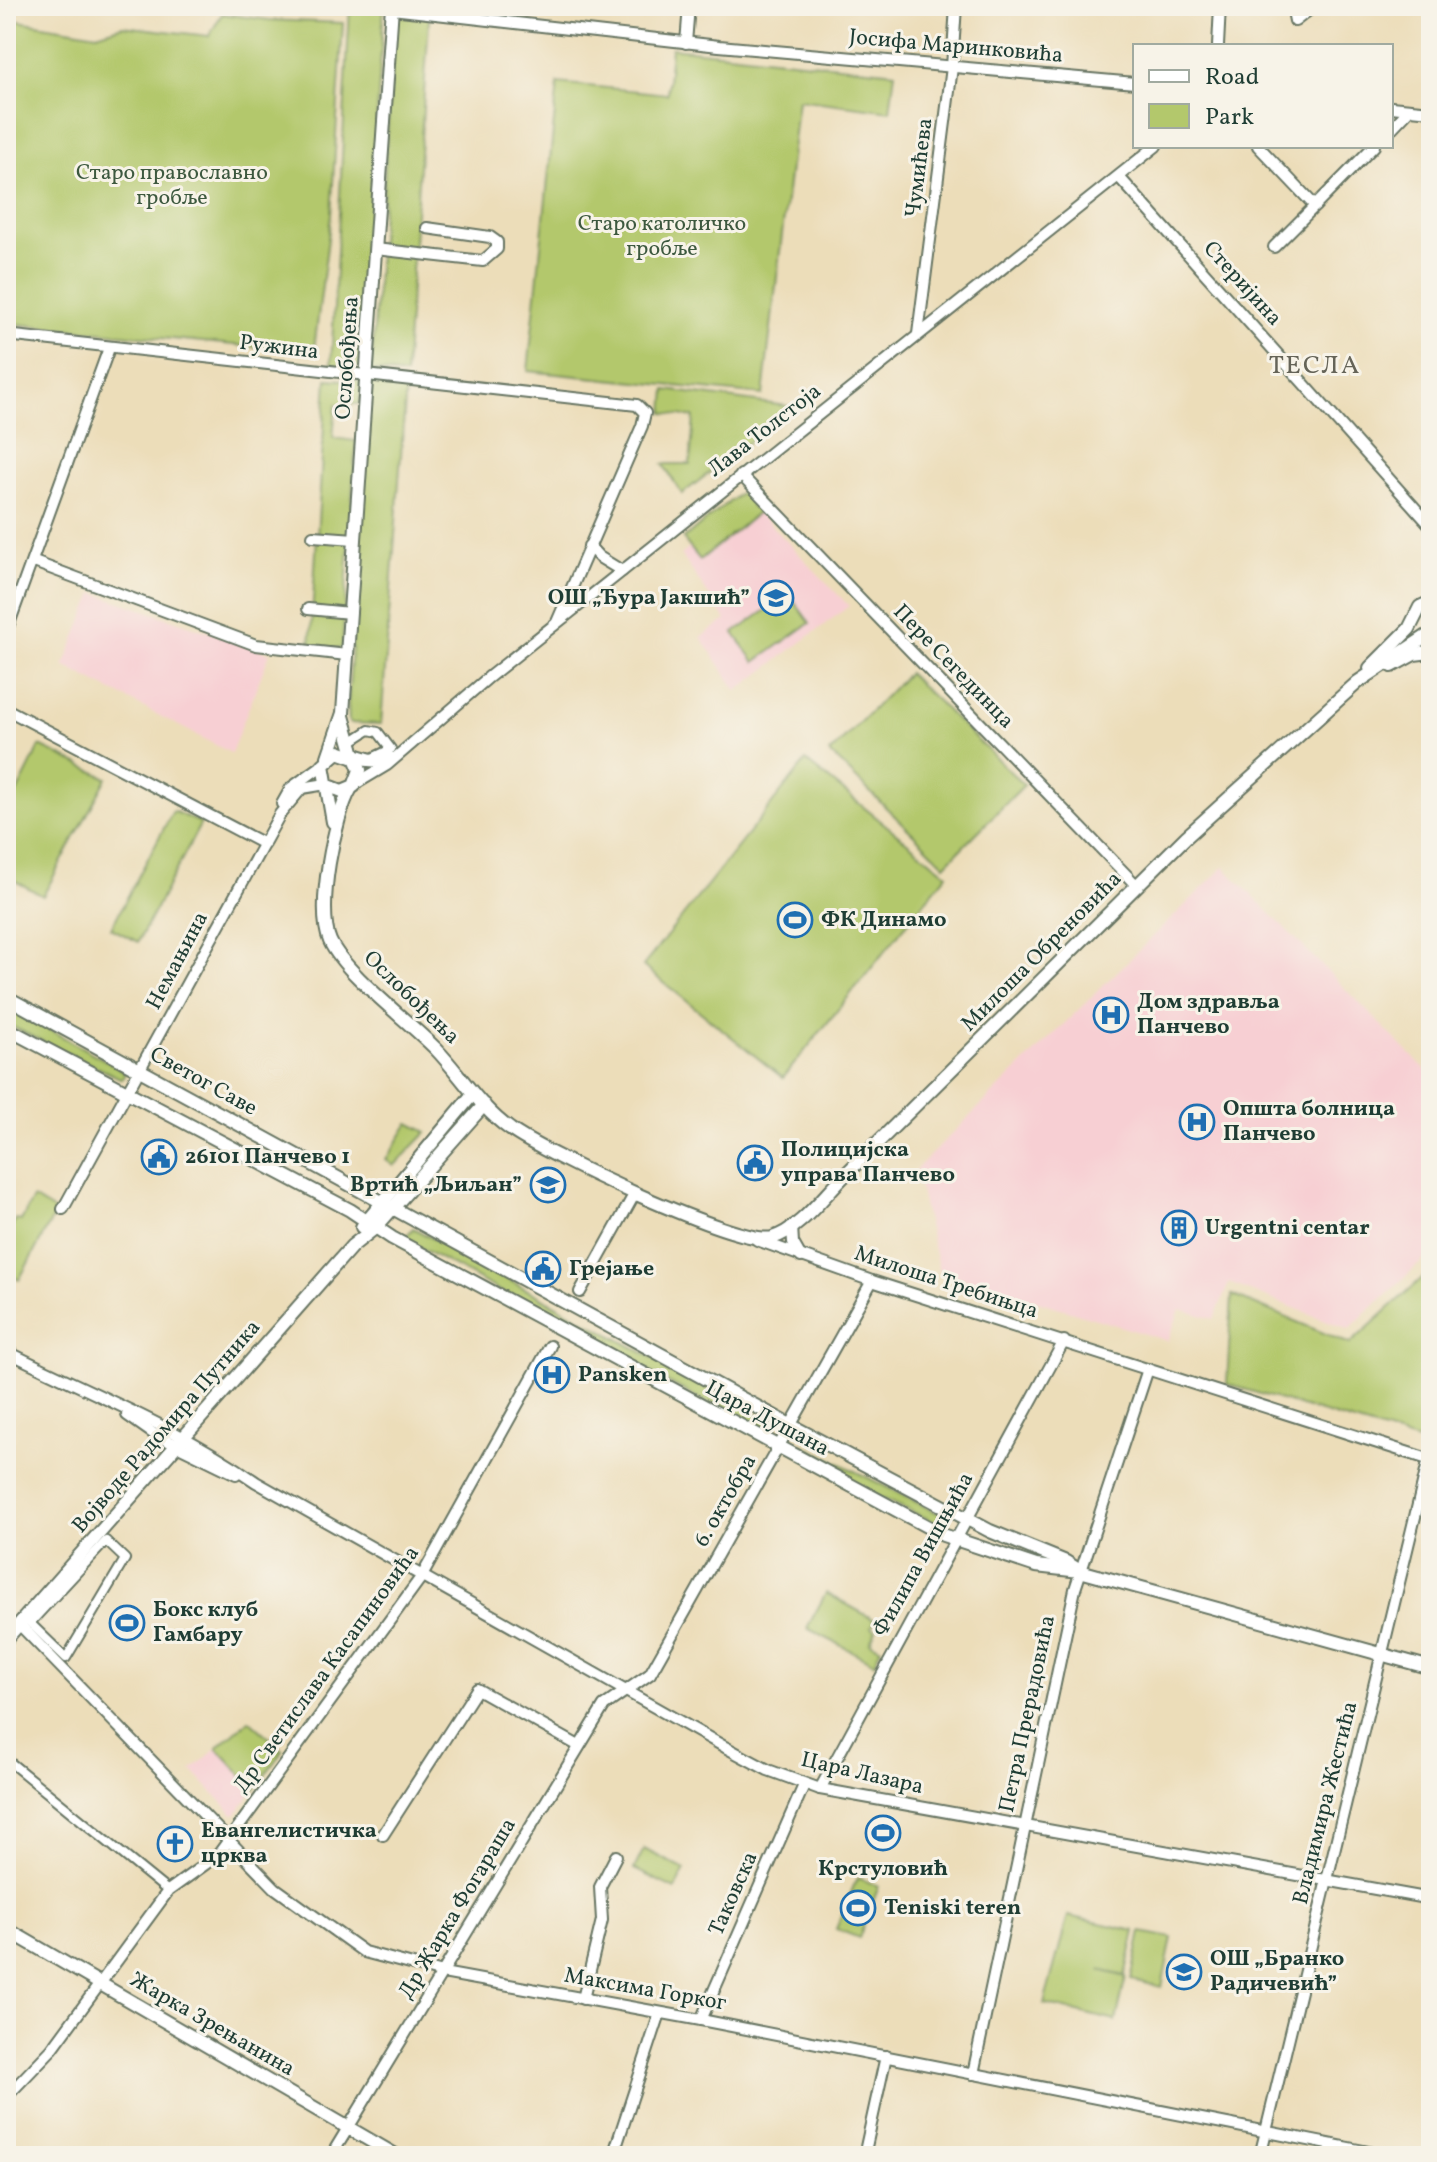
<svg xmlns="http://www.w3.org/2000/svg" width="1437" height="2162" viewBox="0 0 1437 2162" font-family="Vollkorn,serif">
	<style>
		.built { fill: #f7cfd3 }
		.green { fill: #b3c86c; stroke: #698250; stroke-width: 2 }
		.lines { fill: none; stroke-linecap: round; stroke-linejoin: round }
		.pedestrian-casing { stroke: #677563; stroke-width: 12 }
		.minor-casing { stroke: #677563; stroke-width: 14 }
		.tertiary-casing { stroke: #677563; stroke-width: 16 }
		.pedestrian { stroke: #fff; stroke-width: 8 }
		.minor { stroke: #fff; stroke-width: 10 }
		.tertiary { stroke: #fff; stroke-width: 12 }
		.labels { text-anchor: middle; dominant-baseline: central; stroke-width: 6; stroke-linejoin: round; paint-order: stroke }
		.street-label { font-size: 22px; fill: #1f3d34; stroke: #f7f3e8 }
		.park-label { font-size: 22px; fill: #3d593f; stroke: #f7f3e8 }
		.poi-label { font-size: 22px; font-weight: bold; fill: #1f3d34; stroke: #f7f3e8; text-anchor: start }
		.quarter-label { font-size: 26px; letter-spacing: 2px; fill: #656458; stroke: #f7f3e8 }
	</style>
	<rect width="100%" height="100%" fill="#f7f3e8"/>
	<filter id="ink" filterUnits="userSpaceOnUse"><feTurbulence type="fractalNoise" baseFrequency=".0125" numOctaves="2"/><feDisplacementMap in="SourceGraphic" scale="16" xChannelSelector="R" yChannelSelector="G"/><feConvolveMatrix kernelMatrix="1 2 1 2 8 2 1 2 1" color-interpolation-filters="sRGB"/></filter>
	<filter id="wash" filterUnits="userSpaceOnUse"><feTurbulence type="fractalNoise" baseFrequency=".006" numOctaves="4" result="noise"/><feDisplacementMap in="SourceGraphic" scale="32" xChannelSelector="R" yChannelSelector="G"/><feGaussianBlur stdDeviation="1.8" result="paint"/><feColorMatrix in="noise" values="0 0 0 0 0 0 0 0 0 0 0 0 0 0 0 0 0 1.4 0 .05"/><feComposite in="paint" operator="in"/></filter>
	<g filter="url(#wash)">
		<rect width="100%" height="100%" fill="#ecddb9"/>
		<g class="built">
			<path d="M748,501L849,606L737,691L701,637L726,620L681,555Z"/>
			<path d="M94,593L270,653L231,753L64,666Z"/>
			<path d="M1224,867L1431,1075V1253L1349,1329L1229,1283L1214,1319L1180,1309L1168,1341L939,1271L915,1170Z"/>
			<path d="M249,1720L283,1750L237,1813L233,1814L192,1770Z"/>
		</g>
		<g class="green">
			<path d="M350,6H384L360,368L331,365Z"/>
			<path d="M396,6H430L405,375L371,371Z"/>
			<path d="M222,14L269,20L343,23L331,215L314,349L296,351L6,323V19L97,34L122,26L209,36Z"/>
			<path d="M671,48L895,72L890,111L798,99L763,395L528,371L558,83L667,94Z"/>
			<path d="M327,379L361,381L360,404H336L333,438L356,441L342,649L310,647Z"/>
			<path d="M370,384L406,387L381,724L349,723L348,704Z"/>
			<path d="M666,390L794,407L682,494L663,464H690L694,417L664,413Z"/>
			<path d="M744,490L761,510L700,560L683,539Z"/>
			<path d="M789,594L810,623L755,662L734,633Z"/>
			<path d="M908,673L1024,785L945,865L830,753Z"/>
			<path d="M40,746L107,778L43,896L6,876V814Z"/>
			<path d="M806,761L947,874L783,1078L643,966Z"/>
			<path d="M173,811L201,823L138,942L111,928Z"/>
			<path d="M6,1006L114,1065L125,1073L122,1079L6,1024Z"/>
			<path d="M409,1123L427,1132L394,1166L386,1160Z"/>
			<path d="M33,1198L56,1212L19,1280L6,1273L14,1243L6,1236L16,1219L21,1221Z"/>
			<path d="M413,1228L777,1425L772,1434L716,1408L404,1239Z"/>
			<path d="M1431,1270V1445L1227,1384L1232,1295L1350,1344Z"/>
			<path d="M801,1444L948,1518L944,1526L876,1496L797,1453Z"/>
			<path d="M826,1593L875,1620L872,1627L876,1630L870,1642L881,1648L874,1663L807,1628Z"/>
			<path d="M249,1720L283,1750L255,1789L217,1748Z"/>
			<path d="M644,1849L685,1870L675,1889L634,1869Z"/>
			<path d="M857,1878L879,1886L859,1938L836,1929Z"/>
			<path d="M1068,1916L1135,1931L1125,1976L1100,1970L1126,1977L1116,2021L1044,2004Z"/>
			<path d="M1141,1932L1172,1938L1162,1987L1131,1980Z"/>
		</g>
	</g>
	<g filter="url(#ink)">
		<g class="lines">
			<g class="pedestrian-casing">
				<g id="pedestrian">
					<path d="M369,730L378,732L391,749L372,758L355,753L352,741Z"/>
					<path d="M106,1541L125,1559L66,1658L30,1623Z"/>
					<path d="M6,1759L168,1891"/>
				</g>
			</g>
			<g class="minor-casing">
				<g id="minor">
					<path d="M1292,6L1295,21L1314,6"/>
					<path d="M392,9L719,46L1135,83"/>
					<path d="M686,43L689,6"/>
					<path d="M1218,46L1220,6"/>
					<path d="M1391,107L1431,111"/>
					<path d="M1391,129L1410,109"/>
					<path d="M1258,146L1315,206L1374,146"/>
					<path d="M1119,177L1431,526"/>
					<path d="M1274,247L1315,206"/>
					<path d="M375,249L483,261L497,249V242L490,237L427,228"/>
					<path d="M918,334L952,67L956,6"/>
					<path d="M6,335L637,405L645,413L642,426L557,622"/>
					<path d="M741,475L1137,886"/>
					<path d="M313,536L355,539"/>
					<path d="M589,546L599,557L622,571"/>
					<path d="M34,562L256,645L347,655"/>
					<path d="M308,609L350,613"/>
					<path d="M6,632L109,348"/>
					<path d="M6,709L264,844"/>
					<path d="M357,760L380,762L390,757"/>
					<path d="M357,783L387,765L489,677L1156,146"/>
					<path d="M282,804L291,788L323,765"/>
					<path d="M63,1209L280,814L302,788L326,784"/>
					<path d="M792,1226L793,1243L801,1257"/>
					<path d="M757,1240L872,1281L1431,1460"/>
					<path d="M580,1292L635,1193"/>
					<path d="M6,1351C90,1393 179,1428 256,1482L725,1747L768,1770L820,1789L1431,1899"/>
					<path d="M127,1415L154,1434L236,1474"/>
					<path d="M19,1624L275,1888L364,1952L443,1973L701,2020L1389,2156"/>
					<path d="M820,1789L1064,1341"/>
					<path d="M383,1835L477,1689L579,1746"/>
					<path d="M583,1999L602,1920L600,1887L616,1856"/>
					<path d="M701,2020L804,1785"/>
					<path d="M973,2074L1075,1589L1148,1369"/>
					<path d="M6,2097L52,2049L168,1891L218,1855L422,1576L550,1346"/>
					<path d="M331,2156L604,1706L650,1674L872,1281"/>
					<path d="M613,2156L660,2013"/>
					<path d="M864,2156L886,2056"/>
					<path d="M1260,2156L1429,1459"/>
				</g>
			</g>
			<g class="tertiary-casing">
				<g id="tertiary">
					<path d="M1392,666L1414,654L1431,652"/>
					<path d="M1370,668L1409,629L1420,607L1431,602"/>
					<path d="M343,716L355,758"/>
					<path d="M328,757L343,713L392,6"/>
					<path d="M329,786L342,791L354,786L360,770L355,758L338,752L323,765L333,822"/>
					<path d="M351,788C334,817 316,909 330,941C345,974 409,1021 436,1049C461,1075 480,1108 510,1129C544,1154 737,1246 772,1238C799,1231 825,1194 845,1175L1186,837L1358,682L1427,636"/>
					<path d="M6,997L792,1426L990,1531L1066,1562L1080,1571"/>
					<path d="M6,1028L350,1210L392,1238L943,1535L1036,1566L1080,1571L1431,1668"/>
					<path d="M362,1227L473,1094"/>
					<path d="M6,1639L352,1246L376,1227L484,1105"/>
					<path d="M6,1929L397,2156"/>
				</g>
			</g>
			<use href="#pedestrian" class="pedestrian"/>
			<use href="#minor" class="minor"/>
			<use href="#tertiary" class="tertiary"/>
		</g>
	</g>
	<defs>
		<g id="school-ring" transform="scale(1.8)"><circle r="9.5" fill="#f7f3e8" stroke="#1f6fb2" stroke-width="1.5"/><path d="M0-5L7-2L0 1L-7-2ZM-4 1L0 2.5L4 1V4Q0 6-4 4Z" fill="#1f6fb2"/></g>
		<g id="stadium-ring" transform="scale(1.8)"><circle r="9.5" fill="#f7f3e8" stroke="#1f6fb2" stroke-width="1.5"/><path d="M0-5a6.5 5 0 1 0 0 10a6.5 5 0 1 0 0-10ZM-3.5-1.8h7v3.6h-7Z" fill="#1f6fb2"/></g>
		<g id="hospital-ring" transform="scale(1.8)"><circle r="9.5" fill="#f7f3e8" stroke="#1f6fb2" stroke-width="1.5"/><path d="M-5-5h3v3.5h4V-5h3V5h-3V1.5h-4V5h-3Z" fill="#1f6fb2"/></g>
		<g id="civic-ring" transform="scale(1.8)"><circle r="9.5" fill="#f7f3e8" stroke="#1f6fb2" stroke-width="1.5"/><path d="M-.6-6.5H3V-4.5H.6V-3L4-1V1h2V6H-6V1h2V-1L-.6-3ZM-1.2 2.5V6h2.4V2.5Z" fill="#1f6fb2"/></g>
		<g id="building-ring" transform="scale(1.8)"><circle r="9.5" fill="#f7f3e8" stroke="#1f6fb2" stroke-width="1.5"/><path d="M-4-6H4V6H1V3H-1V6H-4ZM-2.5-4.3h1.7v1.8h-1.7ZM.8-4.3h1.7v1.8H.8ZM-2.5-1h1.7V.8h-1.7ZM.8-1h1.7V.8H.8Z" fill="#1f6fb2"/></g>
		<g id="church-ring" transform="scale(1.8)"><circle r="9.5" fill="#f7f3e8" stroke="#1f6fb2" stroke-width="1.5"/><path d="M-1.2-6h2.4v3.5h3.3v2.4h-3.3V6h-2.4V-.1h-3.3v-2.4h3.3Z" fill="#1f6fb2"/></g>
	</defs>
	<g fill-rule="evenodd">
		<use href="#school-ring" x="776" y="598"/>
		<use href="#stadium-ring" x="795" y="920"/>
		<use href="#hospital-ring" x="1111" y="1015"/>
		<use href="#hospital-ring" x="1197" y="1122"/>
		<use href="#civic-ring" x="159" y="1157"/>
		<use href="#civic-ring" x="755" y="1163"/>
		<use href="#school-ring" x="548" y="1185"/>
		<use href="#building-ring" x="1179" y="1228"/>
		<use href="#civic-ring" x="543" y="1269"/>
		<use href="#hospital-ring" x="552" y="1375"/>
		<use href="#stadium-ring" x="127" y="1623"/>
		<use href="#stadium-ring" x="883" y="1833"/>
		<use href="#church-ring" x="175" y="1844"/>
		<use href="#stadium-ring" x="858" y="1908"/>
		<use href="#school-ring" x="1184" y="1972"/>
	</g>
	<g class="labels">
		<g class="street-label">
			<text transform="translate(956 47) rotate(5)">Јосифа Маринковића</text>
			<text transform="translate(920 168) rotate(-83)">Чумићева</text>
			<text transform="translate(1242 284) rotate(48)">Стеријина</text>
			<text transform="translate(279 348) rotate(7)">Ружина</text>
			<text transform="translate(348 358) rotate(-86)">Ослобођења</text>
			<text transform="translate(765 431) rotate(-38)">Лава Толстоја</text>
			<text transform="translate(953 667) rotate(46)">Пере Сегединца</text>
			<text transform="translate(1042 952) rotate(-45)">Милоша Обреновића</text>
			<text transform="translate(178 961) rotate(-62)">Немањина</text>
			<text transform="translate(411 998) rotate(44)">Ослобођења</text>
			<text transform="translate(203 1082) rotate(29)">Светог Саве</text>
			<text transform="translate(946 1283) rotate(18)">Милоша Требињца</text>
			<text transform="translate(767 1419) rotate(28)">Цара Душана</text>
			<text transform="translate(167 1427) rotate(-49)">Војводе Радомира Путника</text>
			<text transform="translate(726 1501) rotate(-60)">6. октобра</text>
			<text transform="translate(924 1555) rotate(-61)">Филипа Вишњића</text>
			<text transform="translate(327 1670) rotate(-54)">Др Светислава Касапиновића</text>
			<text transform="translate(1028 1714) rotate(-78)">Петра Прерадовића</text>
			<text transform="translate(862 1774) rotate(13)">Цара Лазара</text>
			<text transform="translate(1326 1803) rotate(-76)">Владимира Жестића</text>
			<text transform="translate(734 1894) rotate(-66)">Таковска</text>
			<text transform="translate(458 1909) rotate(-59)">Др Жарка Фогараша</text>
			<text transform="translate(645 1990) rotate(10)">Максима Горког</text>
			<text transform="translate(212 2025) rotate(30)">Жарка Зрењанина</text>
		</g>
		<g class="park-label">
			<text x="172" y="173">Старо православно<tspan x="172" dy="25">гробље</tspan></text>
			<text x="662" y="224">Старо католичко<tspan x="662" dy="25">гробље</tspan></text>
		</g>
		<g class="poi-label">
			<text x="750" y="598" text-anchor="end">ОШ „Ђура Јакшић”</text>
			<text x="821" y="920">ФК Динамо</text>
			<text x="1137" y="1002">Дом здравља<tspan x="1137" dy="25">Панчево</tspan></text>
			<text x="1223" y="1109">Општа болница<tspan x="1223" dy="25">Панчево</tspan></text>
			<text x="781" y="1150">Полицијска<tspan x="781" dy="25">управа Панчево</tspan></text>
			<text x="185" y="1157">26101 Панчево 1</text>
			<text x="522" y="1185" text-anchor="end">Вртић „Љиљан”</text>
			<text x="1205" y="1228">Urgentni centar</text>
			<text x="569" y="1269">Грејање</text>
			<text x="578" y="1375">Pansken</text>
			<text x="153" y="1610">Бокс клуб<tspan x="153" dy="25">Гамбару</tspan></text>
			<text x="201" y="1831">Евангелистичка<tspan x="201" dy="25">црква</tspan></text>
			<text x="883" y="1869" text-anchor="middle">Крстуловић</text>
			<text x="884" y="1908">Teniski teren</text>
			<text x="1210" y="1959">ОШ „Бранко<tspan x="1210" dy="25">Радичевић”</tspan></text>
		</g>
		<g class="quarter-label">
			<text x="1315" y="366">ТЕСЛА</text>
		</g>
	</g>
	<rect width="1437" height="2162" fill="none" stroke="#f7f3e8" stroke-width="32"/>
	<rect x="1133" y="44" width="260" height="104" fill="#f7f3e8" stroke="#a1aaa0" stroke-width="2"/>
	<rect x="1149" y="70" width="40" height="12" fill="#ffffff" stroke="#a1aaa0" stroke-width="2"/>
	<text x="1205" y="84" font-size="24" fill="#1f3d34">Road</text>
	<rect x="1149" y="104" width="40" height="24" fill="#b3c86c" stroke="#a1aaa0" stroke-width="2"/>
	<text x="1205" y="124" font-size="24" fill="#1f3d34">Park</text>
</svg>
